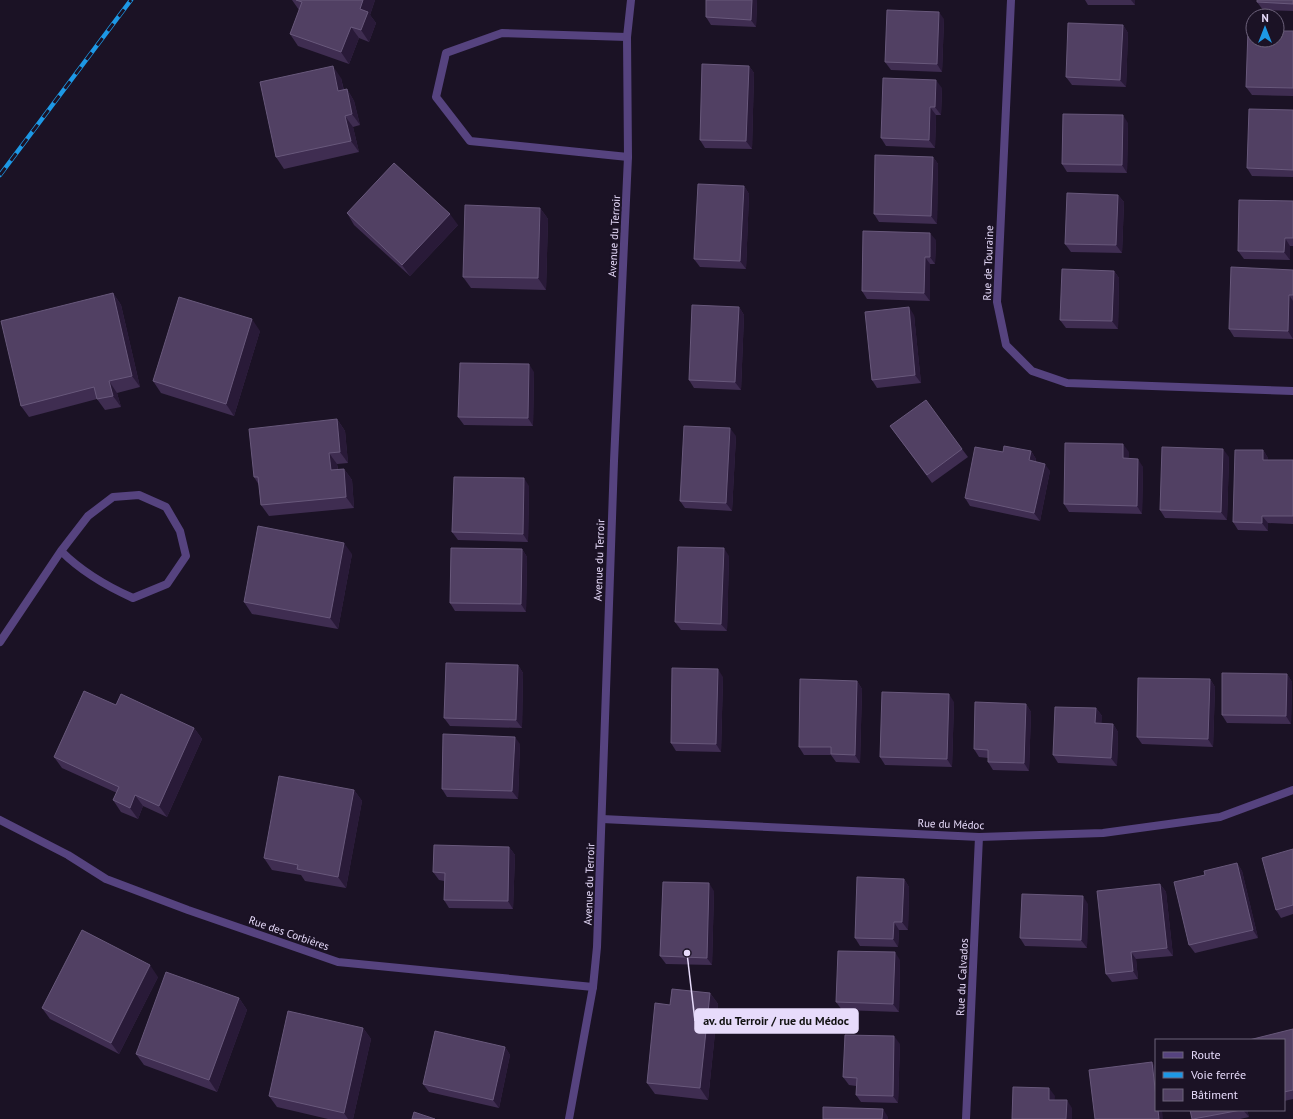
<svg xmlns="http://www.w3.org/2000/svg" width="1293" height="1119" viewBox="0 0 1293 1119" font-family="'PT Sans',sans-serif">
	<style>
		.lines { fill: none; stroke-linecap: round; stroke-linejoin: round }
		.minor { stroke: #56437f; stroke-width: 8 }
		.rail-casing { stroke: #1d98e5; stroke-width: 4.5 }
		.rail { stroke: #1b1225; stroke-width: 3; stroke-dasharray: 9; stroke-linecap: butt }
		.wall { fill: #3f2d51 }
		.shaded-wall { fill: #291a38 }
		.building { fill: #514063; stroke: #68587b }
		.labels { text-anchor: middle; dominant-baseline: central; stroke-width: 4; stroke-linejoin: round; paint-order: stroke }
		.street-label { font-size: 11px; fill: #e7dbfb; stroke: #1b1225 }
		.leader { fill: none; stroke: #e7dbfb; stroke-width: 1.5 }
		.callout-dot { fill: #e7dbfb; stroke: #1b1225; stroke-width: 1.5 }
		.callout { fill: #e7dbfb; stroke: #e7dbfb; stroke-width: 1.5 }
		.callout-label { font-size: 12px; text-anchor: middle; font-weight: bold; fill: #111 }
	</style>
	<rect width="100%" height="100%" fill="#1b1225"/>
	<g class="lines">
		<g class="minor">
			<path d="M1011,0L997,302L1006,345L1032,371L1067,383L1293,391"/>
			<path d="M627,37L502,33L446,53L436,97L470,141L628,157"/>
			<path d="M0,642L61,551L88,516L113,497L139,495L166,507L180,531L186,556L167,584L133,598C106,586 82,572 61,551"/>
			<path d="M602,819L979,837L1103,833L1220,817L1293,790"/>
			<path d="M0,820L68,855L106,879L188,910L338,962L593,987"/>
			<path d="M569,1119L593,987L597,947L614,461L628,157L627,37L631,0"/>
			<path d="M966,1119L979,837"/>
		</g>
		<g class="rail-casing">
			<path id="rail" d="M0,175L131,0"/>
		</g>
		<use href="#rail" class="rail"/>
	</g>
	<g class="wall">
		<path d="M292,0H375L370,15L376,23L369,42L359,38L349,64L298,46L290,34L299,10Z"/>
		<path d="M706,0H757L756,27L711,25L706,17Z"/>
		<path d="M1085,0H1135V5H1088Z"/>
		<path d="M1293,0V11L1263,10L1257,2Z"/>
		<path d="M944,19L942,72L891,70L885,62Z"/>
		<path d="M1123,25L1128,33L1126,87L1072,85L1066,77Z"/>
		<path d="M1293,31V96L1252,95L1246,87Z"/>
		<path d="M749,66L754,73L752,149L705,148L700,140Z"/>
		<path d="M341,78L344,90L347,89L354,101L360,125L353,127L359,152L284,169L276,157Z"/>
		<path d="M942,88L941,115H936L935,148L886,146L881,138Z"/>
		<path d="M1293,110V177L1252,176L1247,168Z"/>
		<path d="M1128,123L1127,173L1067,172L1062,164Z"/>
		<path d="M933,157L938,164L937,224L879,222L874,214Z"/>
		<path d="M744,186L749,194L746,269L700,267L694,259Z"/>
		<path d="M1118,195L1124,202L1122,253L1071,252L1065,244Z"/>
		<path d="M1293,201V246H1290V260L1244,259L1238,251Z"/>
		<path d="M540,208L548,219L546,290L471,288L463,277Z"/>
		<path d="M347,213L458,225L410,276L354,225Z"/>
		<path d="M936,240L935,264H930V301L867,299L862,291Z"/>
		<path d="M1293,270V339L1234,337L1229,329Z"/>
		<path d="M1114,271L1119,278L1118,329L1066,328L1060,320Z"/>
		<path d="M113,293L121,305L140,387L117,393L121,407L105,410L97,399L29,417L21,406Z"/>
		<path d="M739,307L744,315L741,390L694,388L689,380Z"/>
		<path d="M914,315L921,383L877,388L872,380Z"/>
		<path d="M260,331L234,416L161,393L153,381Z"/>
		<path d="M534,372L533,426L464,425L458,417Z"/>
		<path d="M337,419L345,431L348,463L337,464L338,469H344L352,480L354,508L269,516L261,505L259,485L254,477Z"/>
		<path d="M890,426L962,449L968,457L932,483Z"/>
		<path d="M736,436L732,511L685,508L680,501Z"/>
		<path d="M1263,450L1268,458V460H1293V524L1268,523V531L1238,530L1233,522Z"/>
		<path d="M1031,451L1036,459V462L1050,471L1040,521L970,506L965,498L1003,452Z"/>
		<path d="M1129,452L1128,459L1143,467L1142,514L1069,512L1064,504Z"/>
		<path d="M1229,457L1227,520L1165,518L1160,510Z"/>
		<path d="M529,486L528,542L458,540L452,532Z"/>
		<path d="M522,549L527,557L526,612L455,611L450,603Z"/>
		<path d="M352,554L338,629L252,614L244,602Z"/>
		<path d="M729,556L727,631L681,630L675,622Z"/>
		<path d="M518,665L523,673L522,728L450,726L444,718Z"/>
		<path d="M1287,674L1292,682L1291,724L1227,723L1222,715Z"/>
		<path d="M723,677L721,752L676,751L671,743Z"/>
		<path d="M1210,679L1215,687L1213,747L1142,744L1137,737Z"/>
		<path d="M857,681L862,689L860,763L836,762L831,755H804L799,747Z"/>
		<path d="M954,702L952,767L885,765L880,757Z"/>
		<path d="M1026,704L1031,712L1029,771L993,770L988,762V758L979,757L974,749Z"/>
		<path d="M116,705L194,728L202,739L167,817L143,806L138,819L121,812L113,800L117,793L62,768L54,757Z"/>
		<path d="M1096,708L1102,716L1101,723L1113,724L1118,732L1117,766L1058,763L1053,755Z"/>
		<path d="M520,744L518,799L447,797L442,789Z"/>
		<path d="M354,790L362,801L346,888L305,881L301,875L272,870L264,858Z"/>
		<path d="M509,847L515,855L513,909L449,908L444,900V881L439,880L433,872Z"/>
		<path d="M1293,849V914L1281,918L1276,910Z"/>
		<path d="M1237,863L1242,871L1258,938L1195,953L1189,945L1205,875Z"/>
		<path d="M904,879L909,887L908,930H899L898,947L860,946L855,938Z"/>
		<path d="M1160,884L1166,892L1173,956L1136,959L1138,979L1112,982L1106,974Z"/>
		<path d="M714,891L712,965L666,964L660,956Z"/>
		<path d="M1088,904L1087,948L1025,946L1020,938Z"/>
		<path d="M900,960L899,1012L842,1010L836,1002Z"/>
		<path d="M158,977L119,1054L50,1019L42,1008Z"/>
		<path d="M710,993L718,1004L708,1100L655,1094L647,1083L670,1005Z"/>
		<path d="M239,998L247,1010L217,1092L144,1065L136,1054Z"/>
		<path d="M363,1028L371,1039L353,1119H328L277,1107L269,1096Z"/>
		<path d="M1293,1029V1099L1284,1101V1040Z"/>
		<path d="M900,1044L898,1103L861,1102L856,1095V1086L849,1085L843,1077Z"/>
		<path d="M505,1047L510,1055L499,1108L429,1092L423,1084Z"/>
		<path d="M1190,1110H1247L1249,1117L1240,1119H1192Z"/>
	</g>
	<g class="shaded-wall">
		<path d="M363,0H375L370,15L376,23L369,42L361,30L360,9Z"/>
		<path d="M752,0H757L756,27L751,20Z"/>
		<path d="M1131,0H1135V5Z"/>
		<path d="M939,12L944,19L942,72L937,64Z"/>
		<path d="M1123,25L1128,33L1126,87L1120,80Z"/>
		<path d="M351,27L359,38L349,64L341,52Z"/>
		<path d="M333,66L341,78L346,102L338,91Z"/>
		<path d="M749,66L754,73L752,149L746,141Z"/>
		<path d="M936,80L942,88L941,115L935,107Z"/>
		<path d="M347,89L354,101L360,125L352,114Z"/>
		<path d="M930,107L936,115L935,148L929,140Z"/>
		<path d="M1123,115L1128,123L1127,173L1122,165Z"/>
		<path d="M345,116L353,127L359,152L351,141Z"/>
		<path d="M933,157L938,164L937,224L931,216Z"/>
		<path d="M744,186L749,194L746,269L740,261Z"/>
		<path d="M1118,195L1124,202L1122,253L1116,245Z"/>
		<path d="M540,208L548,219L546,290L538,278Z"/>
		<path d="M450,214L458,225L410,276L402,265Z"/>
		<path d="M930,233L936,240L935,264L930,257Z"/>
		<path d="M1285,238L1290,246V260L1284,252Z"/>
		<path d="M925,257L930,264V301L924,293Z"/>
		<path d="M1114,271L1119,278L1118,329L1112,321Z"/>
		<path d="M113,293L121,305L140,387L132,376Z"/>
		<path d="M1289,295L1293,301V339L1288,331Z"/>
		<path d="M739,307L744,315L741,390L735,382Z"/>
		<path d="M909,307L914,315L921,383L915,375Z"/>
		<path d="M252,319L260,331L234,416L226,404Z"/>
		<path d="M529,364L534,372L533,426L528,418Z"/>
		<path d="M109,381L117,393L121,407L113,396Z"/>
		<path d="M337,419L345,431L348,463L340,452Z"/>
		<path d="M730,428L736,436L732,511L726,503Z"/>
		<path d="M1123,444L1129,452L1128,466L1123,458Z"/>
		<path d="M1223,449L1229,457L1227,520L1221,512Z"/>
		<path d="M1263,450L1268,458V468L1263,460Z"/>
		<path d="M1031,451L1036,459L1034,468L1029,460Z"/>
		<path d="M329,453L337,464L339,481L331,470Z"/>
		<path d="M1138,459L1143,467L1142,514L1137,506Z"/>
		<path d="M1045,464L1050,471L1040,521L1034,513Z"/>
		<path d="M344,469L352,480L354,508L346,497Z"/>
		<path d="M524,478L529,486L528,542L523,534Z"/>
		<path d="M1262,516L1268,523V531L1262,523Z"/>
		<path d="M344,543L352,554L338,629L330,618Z"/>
		<path d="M724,548L729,556L727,631L721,624Z"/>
		<path d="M522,549L527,557L526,612L521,604Z"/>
		<path d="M518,665L523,673L522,728L516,720Z"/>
		<path d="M718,669L723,677L721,752L716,744Z"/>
		<path d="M1287,674L1292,682L1291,724L1286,716Z"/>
		<path d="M1210,679L1215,687L1213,747L1208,739Z"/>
		<path d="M857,681L862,689L860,763L855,755Z"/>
		<path d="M949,694L954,702L952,767L947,759Z"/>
		<path d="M1026,704L1031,712L1029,771L1024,763Z"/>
		<path d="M1096,708L1102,716L1101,731L1095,723Z"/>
		<path d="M1113,724L1118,732L1117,766L1111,758Z"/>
		<path d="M194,728L202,739L167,817L159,806Z"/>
		<path d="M515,737L520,744L518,799L512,791Z"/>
		<path d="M354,790L362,801L346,888L338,877Z"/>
		<path d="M135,795L143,806L138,819L130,808Z"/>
		<path d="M509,847L515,855L513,909L508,901Z"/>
		<path d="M1237,863L1242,871L1258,938L1253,930Z"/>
		<path d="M904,879L909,887L908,930L902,922Z"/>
		<path d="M709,883L714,891L712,965L707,958Z"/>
		<path d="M1160,884L1166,892L1173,956L1167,948Z"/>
		<path d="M1083,896L1088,904L1087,948L1081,940Z"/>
		<path d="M894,922L899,930L898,947L893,939Z"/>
		<path d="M895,952L900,960L899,1012L893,1004Z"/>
		<path d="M1131,952L1136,959L1138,979L1133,971Z"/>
		<path d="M150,965L158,977L119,1054L111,1043Z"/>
		<path d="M710,993L718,1004L708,1100L700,1088Z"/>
		<path d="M239,998L247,1010L217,1092L209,1080Z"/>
		<path d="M363,1028L371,1039L353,1119H348L344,1113Z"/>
		<path d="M894,1036L900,1044L898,1103L893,1096Z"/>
		<path d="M505,1047L510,1055L499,1108L493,1100Z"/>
		<path d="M1152,1062L1156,1068V1097Z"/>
		<path d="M1049,1088L1055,1096L1054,1108L1049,1100Z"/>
		<path d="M1067,1100L1072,1108V1119H1066Z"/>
		<path d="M883,1109L888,1117V1119H882Z"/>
		<path d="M1158,1110H1162L1163,1119H1159Z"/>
		<path d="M1243,1110H1247L1249,1117Z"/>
	</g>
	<g class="building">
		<path d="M296,0H363L360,9L368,12L361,30L351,27L341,52L290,34L302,2Z"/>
		<path d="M706,0H752L751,20L706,17Z"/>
		<path d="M1257,0H1293V4L1257,2Z"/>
		<path d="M887,10L939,12L937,64L885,62Z"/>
		<path d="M1068,23L1123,25L1120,80L1066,77Z"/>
		<path d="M1248,30H1253V40H1277V31H1293V88L1246,87Z"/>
		<path d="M702,64L749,66L746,141L700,140Z"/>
		<path d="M333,66L338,91L347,89L352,114L345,116L351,141L276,157L260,82Z"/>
		<path d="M883,78L936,80L935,107H930L929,140L881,138Z"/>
		<path d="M1249,109L1293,110V170L1247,168Z"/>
		<path d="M1063,114L1123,115L1122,165L1062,164Z"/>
		<path d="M875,155L933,157L931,216L874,214Z"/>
		<path d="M394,163L450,214L402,265L347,213Z"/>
		<path d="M698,184L744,186L740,261L694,259Z"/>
		<path d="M1067,193L1118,195L1116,245L1065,244Z"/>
		<path d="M1239,200L1293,201V238H1285L1284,252L1238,251Z"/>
		<path d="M465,205L540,208L538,278L463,277Z"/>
		<path d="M863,231L930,233V257H925L924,293L862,291Z"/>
		<path d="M1231,267L1293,270V295H1289L1288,331L1229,329Z"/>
		<path d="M1062,269L1114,271L1112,321L1060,320Z"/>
		<path d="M113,293L132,376L109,381L113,396L97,399L94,387L21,406L1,321Z"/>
		<path d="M179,297L252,319L226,404L153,381Z"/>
		<path d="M692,305L739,307L735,382L689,380Z"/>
		<path d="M909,307L915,375L872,380L865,312Z"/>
		<path d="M460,363L529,364L528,418L458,417Z"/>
		<path d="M926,400L962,449L927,475L890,426Z"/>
		<path d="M337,419L340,452L329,453L331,470L344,469L346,497L261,505L258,477H254L249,429Z"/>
		<path d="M684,426L730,428L726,503L680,501Z"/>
		<path d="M1065,443L1123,444V458L1138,459L1137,506L1064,504Z"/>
		<path d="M1004,446L1031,451L1029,460L1045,464L1034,513L965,498L975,447L1003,452Z"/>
		<path d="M1162,447L1223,449L1221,512L1160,510Z"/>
		<path d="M1235,450H1263V460H1293V516H1262V523L1233,522Z"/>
		<path d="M454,477L524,478L523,534L452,532Z"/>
		<path d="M258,526L344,543L330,618L244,602Z"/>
		<path d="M678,547L724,548L721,624L675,622Z"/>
		<path d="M451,548L522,549L521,604L450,603Z"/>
		<path d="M446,663L518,665L516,720L444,718Z"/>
		<path d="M672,668L718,669L716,744L671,743Z"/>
		<path d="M1222,673L1287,674L1286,716L1222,715Z"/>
		<path d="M1138,678L1210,679L1208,739L1137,737Z"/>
		<path d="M800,679L857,681L855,755L831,754V747H799Z"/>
		<path d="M84,691L116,705L121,694L194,728L159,806L135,795L130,808L113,800L119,787L54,757Z"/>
		<path d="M882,692L949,694L947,759L880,757Z"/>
		<path d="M975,702L1026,704L1024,763L988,762V750L974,749Z"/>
		<path d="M1055,707L1096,708L1095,723L1113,724L1111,758L1053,755Z"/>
		<path d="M443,734L515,737L512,791L442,789Z"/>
		<path d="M279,776L354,790L338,877L297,869L298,865L264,858Z"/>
		<path d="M434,845L509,847L508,901L444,900L445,873L433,872Z"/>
		<path d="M1293,849V905L1276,910L1262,858Z"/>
		<path d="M1237,863L1253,930L1189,945L1174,882L1205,875L1204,871Z"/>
		<path d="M857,877L904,879L902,922H894L893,939L855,938Z"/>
		<path d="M663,882L709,883L707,958L660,956Z"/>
		<path d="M1160,884L1167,948L1131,952L1133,971L1106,974L1097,891Z"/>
		<path d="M1022,894L1083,896L1081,940L1020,938Z"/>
		<path d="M82,930L150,965L111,1043L42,1008Z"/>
		<path d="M838,951L895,952L893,1004L836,1002Z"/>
		<path d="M166,972L239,998L209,1080L136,1054Z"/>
		<path d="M672,989L710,993L700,1088L647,1083L655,1003L670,1005Z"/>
		<path d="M288,1011L363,1028L344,1113L269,1096Z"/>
		<path d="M1293,1029V1090L1284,1092V1040H1249Z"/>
		<path d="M435,1031L505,1047L493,1100L423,1084Z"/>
		<path d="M845,1035L894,1036L893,1096L856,1095L857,1078L843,1077Z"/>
		<path d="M1152,1062L1156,1097V1110H1158L1159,1119H1095L1089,1070Z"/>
		<path d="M1013,1087L1049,1088V1100H1067L1066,1119H1012Z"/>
		<path d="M823,1107L883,1109L882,1119H823Z"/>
		<path d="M1190,1110H1241L1193,1119H1192Z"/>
		<path d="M414,1112L435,1119H412Z"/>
	</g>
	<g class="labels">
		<g class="street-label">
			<text transform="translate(614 236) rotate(-87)">Avenue du Terroir</text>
			<text transform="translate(988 263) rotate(-88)">Rue de Touraine</text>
			<text transform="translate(599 560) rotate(-88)">Avenue du Terroir</text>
			<text transform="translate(951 824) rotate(2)">Rue du Médoc</text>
			<text transform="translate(589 884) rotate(-88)">Avenue du Terroir</text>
			<text transform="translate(289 933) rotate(19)">Rue des Corbières</text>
			<text transform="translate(962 977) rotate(-87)">Rue du Calvados</text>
		</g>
	</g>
	<path class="leader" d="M687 953L695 1021"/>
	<circle class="callout-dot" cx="687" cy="953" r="4"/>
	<rect class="callout" x="695" y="1009" width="163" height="24" rx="4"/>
	<g class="callout-label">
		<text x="776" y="1025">av. du Terroir / rue du Médoc</text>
	</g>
	<rect x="1155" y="1039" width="130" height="72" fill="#1b1225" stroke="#6d627b"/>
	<rect x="1163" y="1052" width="20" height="6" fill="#56437f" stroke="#6d627b"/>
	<text x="1191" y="1059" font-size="12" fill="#e7dbfb">Route</text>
	<rect x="1163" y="1072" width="20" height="6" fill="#1d98e5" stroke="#6d627b"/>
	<text x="1191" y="1079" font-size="12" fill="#e7dbfb">Voie ferrée</text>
	<rect x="1163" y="1089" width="20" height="12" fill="#514063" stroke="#6d627b"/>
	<text x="1191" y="1099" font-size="12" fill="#e7dbfb">Bâtiment</text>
	<g transform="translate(1265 28)"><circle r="19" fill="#1b1225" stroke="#6d627b"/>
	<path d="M0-3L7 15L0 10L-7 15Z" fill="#1d98e5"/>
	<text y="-6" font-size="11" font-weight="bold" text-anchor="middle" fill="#e7dbfb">N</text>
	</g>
</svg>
